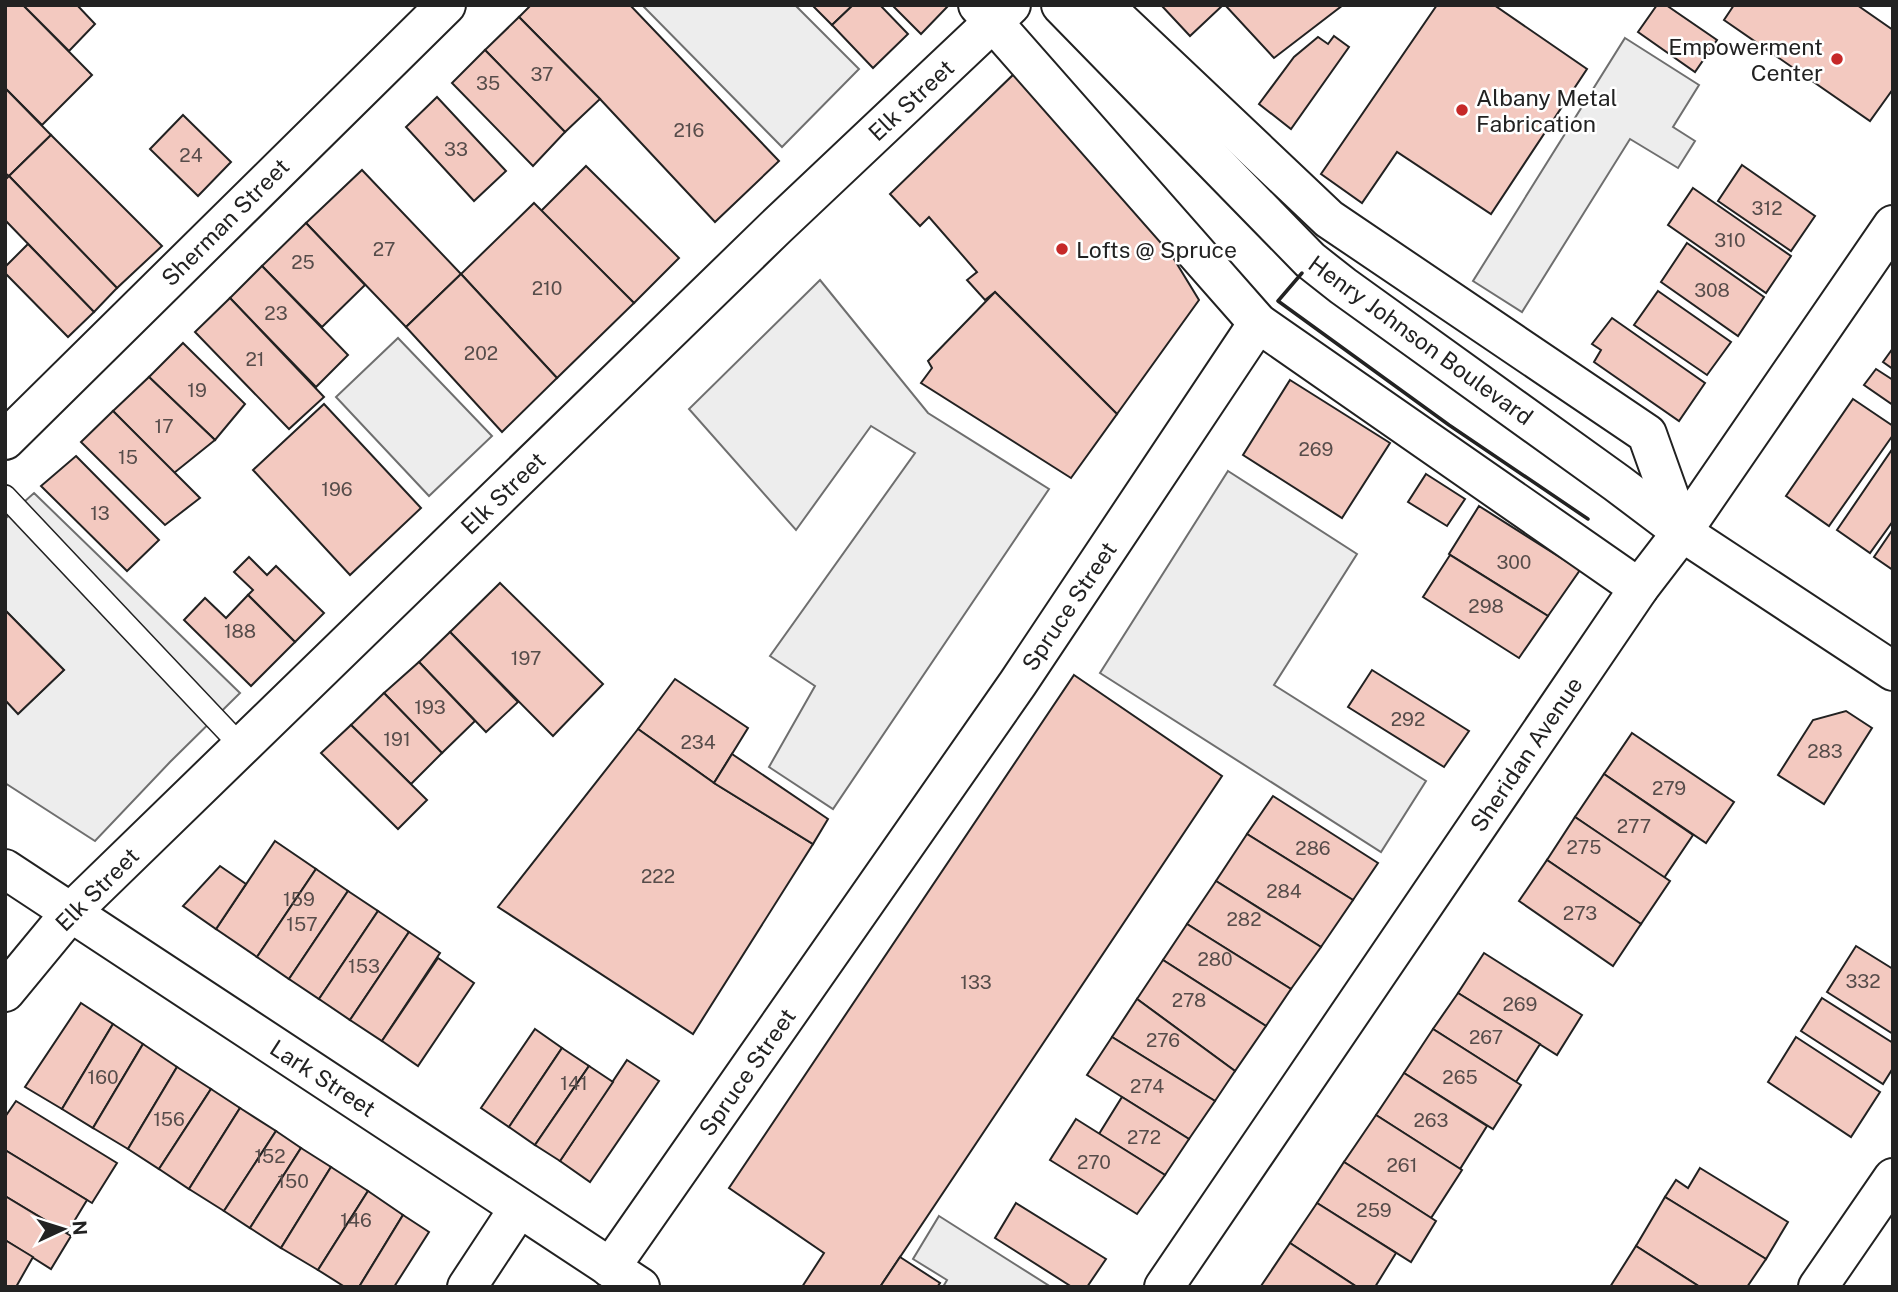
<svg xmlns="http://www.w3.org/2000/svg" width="1898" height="1292" viewBox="0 0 1898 1292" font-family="'Public Sans',sans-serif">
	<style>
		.parking { fill: #ededed; stroke: #6f6f6f; stroke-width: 2 }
		.building { fill: #f3c9c0; stroke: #222; stroke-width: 2 }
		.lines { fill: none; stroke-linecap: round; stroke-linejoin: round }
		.lane-casing { stroke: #222; stroke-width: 24 }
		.street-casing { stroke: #222; stroke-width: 42 }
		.secondary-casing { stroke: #222; stroke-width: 42 }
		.primary-casing { stroke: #222; stroke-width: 42 }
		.lane { stroke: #fff; stroke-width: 21 }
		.street { stroke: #fff; stroke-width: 38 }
		.secondary { stroke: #fff; stroke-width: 38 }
		.primary { stroke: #fff; stroke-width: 38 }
		.wall { stroke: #222; stroke-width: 3.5 }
		.poi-dot { fill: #c62828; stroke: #fff; stroke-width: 2.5 }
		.labels { text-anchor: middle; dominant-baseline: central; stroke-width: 5; stroke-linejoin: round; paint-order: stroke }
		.number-label { font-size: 19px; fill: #564c4a }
		.poi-label { font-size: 23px; fill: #222; stroke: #fff; text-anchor: start }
		.street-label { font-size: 23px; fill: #222; stroke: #fff }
	</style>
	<rect width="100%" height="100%" fill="#fff"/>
	<g class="parking">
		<path d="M642,5H795L859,69L782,147Z"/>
		<path d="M1625,38L1699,85L1673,127L1695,141L1678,168L1630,139L1522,312L1473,281Z"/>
		<path d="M820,280L928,413L1049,489L833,809L769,767L815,686L770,656L915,453L871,426L796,530L689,409Z"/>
		<path d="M398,338L492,436L429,496L336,397Z"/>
		<path d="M1228,471L1357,554L1274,685L1426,781L1381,852L1100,673Z"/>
		<path d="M34,493L240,693L170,762L95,841L5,783V700L19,713L64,670L5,610V519Z"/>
		<path d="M939,1216L1051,1287H943L947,1280L913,1259Z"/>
	</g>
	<g class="building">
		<path d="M5,5H23L92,75L42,125L5,88Z"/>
		<path d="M23,5H77L95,24L69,51Z"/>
		<path d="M531,5H630L779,161L715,222L600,99L519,17Z"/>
		<path d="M812,5H853L832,25Z"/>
		<path d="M853,5H880L908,34L873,68L832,25Z"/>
		<path d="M892,5H949L921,34Z"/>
		<path d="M1161,5H1223L1190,36Z"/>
		<path d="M1225,5H1343L1274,58Z"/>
		<path d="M1437,5H1494L1587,69L1491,214L1397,152L1362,203L1321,174Z"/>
		<path d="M1657,5H1666L1717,40L1695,72L1638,32Z"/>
		<path d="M1734,5H1857L1893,30V89L1870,121L1724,20Z"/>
		<path d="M519,17L600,99L565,132L485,50Z"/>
		<path d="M1334,36L1349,47L1291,129L1259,104L1294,57L1318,37L1328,44Z"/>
		<path d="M485,50L565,132L533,166L452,83Z"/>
		<path d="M1018,70L1133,192L1199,300L1117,414L995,292L985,300L967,280L977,272L929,217L920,226L890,194Z"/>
		<path d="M5,88L51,135L9,176L5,173Z"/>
		<path d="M437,97L506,171L474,201L406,127Z"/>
		<path d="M183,115L231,162L198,196L150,149Z"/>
		<path d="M51,135L162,246L117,288L9,176Z"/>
		<path d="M1742,165L1815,216L1791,251L1718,201Z"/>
		<path d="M586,166L679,258L634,303L541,211Z"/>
		<path d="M362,170L461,274L406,327L306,223Z"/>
		<path d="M9,176L117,288L94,312L5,220V180Z"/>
		<path d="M1693,188L1791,256L1766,293L1668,225Z"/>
		<path d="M534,203L634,303L557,378L461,274Z"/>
		<path d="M306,223L365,285L322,327L262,266Z"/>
		<path d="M1687,243L1764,297L1738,336L1661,282Z"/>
		<path d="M28,244L94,312L68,337L5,273V267Z"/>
		<path d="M262,266L348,355L316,387L230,298Z"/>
		<path d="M461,274L557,378L502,432L406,327Z"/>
		<path d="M1658,291L1731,342L1707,375L1634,325Z"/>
		<path d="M995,292L1117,414L1071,478L921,383L932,368L928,361Z"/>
		<path d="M230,298L324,397L289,429L195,332Z"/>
		<path d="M1612,318L1705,383L1679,421L1594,362L1601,350L1592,344Z"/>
		<path d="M183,343L245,404L215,440L149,377Z"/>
		<path d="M1893,348V369L1883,362Z"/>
		<path d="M1876,369L1893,380V405L1864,385Z"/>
		<path d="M149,377L215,440L174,473L113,411Z"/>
		<path d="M1290,380L1390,443L1342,518L1243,455Z"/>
		<path d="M1853,399L1893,426V435L1829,526L1786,496Z"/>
		<path d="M324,404L421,508L350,575L253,470Z"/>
		<path d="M113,411L200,498L165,525L81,442Z"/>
		<path d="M1893,448V521L1870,553L1837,530Z"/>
		<path d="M76,456L159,540L127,571L41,486Z"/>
		<path d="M1426,474L1465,499L1447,526L1408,502Z"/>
		<path d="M1479,506L1580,570L1548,616L1449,554Z"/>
		<path d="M1893,529V570L1874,557Z"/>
		<path d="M1450,555L1548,616L1519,658L1423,597Z"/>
		<path d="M249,557L267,575L276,566L324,613L295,642L248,595L253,590L234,572Z"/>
		<path d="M500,583L603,684L553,736L450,632Z"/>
		<path d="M248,595L295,642L251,686L184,620L205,598L226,618Z"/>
		<path d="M5,610L64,670L18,714L5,700Z"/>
		<path d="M450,632L518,702L486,732L419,662Z"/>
		<path d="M419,662L475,721L442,753L384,693Z"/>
		<path d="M1372,670L1469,731L1444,767L1348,707Z"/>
		<path d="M1074,675L1222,776L880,1287H802L824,1253L729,1188Z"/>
		<path d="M675,679L748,728L714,783L638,729Z"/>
		<path d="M384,693L442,753L411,784L351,725Z"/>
		<path d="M1846,711L1872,728L1824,804L1778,775L1813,720Z"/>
		<path d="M351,725L427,800L398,829L321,753Z"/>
		<path d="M638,729L714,783L813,844L693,1034L498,907Z"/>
		<path d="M1632,733L1734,802L1706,843L1604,774Z"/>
		<path d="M732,754L828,819L813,844L714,783Z"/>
		<path d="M1604,774L1693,835L1664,878L1575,817Z"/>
		<path d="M1273,796L1378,863L1353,900L1247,834Z"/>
		<path d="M1575,817L1670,881L1641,924L1547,860Z"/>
		<path d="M1247,834L1353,900L1321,947L1216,881Z"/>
		<path d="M275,841L316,869L257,957L216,929Z"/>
		<path d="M1547,860L1641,924L1613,966L1519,901Z"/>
		<path d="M220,866L246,884L216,929L183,906Z"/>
		<path d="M316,869L348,891L289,979L257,957Z"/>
		<path d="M1216,881L1321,947L1291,989L1187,924Z"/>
		<path d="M348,891L378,911L319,999L289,979Z"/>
		<path d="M378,911L409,932L350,1020L319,999Z"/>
		<path d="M1187,924L1291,989L1266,1026L1163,960Z"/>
		<path d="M409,932L440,953L382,1041L350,1020Z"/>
		<path d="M1856,946L1893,969V1034L1827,992Z"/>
		<path d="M1484,953L1582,1015L1557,1055L1458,993Z"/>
		<path d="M438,958L474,983L418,1066L382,1041Z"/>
		<path d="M1163,960L1266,1026L1235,1071L1137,999Z"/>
		<path d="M1458,993L1540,1044L1516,1082L1433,1029Z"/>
		<path d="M1822,998L1893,1043V1068L1883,1084L1801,1031Z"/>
		<path d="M1137,999L1235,1071L1215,1101L1112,1037Z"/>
		<path d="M81,1003L113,1024L62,1109L25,1087Z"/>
		<path d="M113,1024L143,1044L93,1128L62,1109Z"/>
		<path d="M535,1029L562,1048L509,1127L481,1108Z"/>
		<path d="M1433,1029L1521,1085L1493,1129L1404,1073Z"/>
		<path d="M1112,1037L1215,1101L1189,1139L1087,1075Z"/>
		<path d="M1796,1037L1880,1092L1851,1137L1768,1082Z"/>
		<path d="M143,1044L177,1067L128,1149L93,1128Z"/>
		<path d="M562,1048L589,1066L535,1145L509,1127Z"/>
		<path d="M627,1060L659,1081L590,1182L560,1161Z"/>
		<path d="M589,1066L613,1082L560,1161L535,1145Z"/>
		<path d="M177,1067L211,1089L159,1169L128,1149Z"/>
		<path d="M1404,1073L1487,1126L1460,1169L1376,1115Z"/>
		<path d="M211,1089L240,1108L189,1189L159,1169Z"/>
		<path d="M1122,1097L1189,1139L1165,1175L1099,1134Z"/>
		<path d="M16,1101L117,1163L92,1203L5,1150V1117Z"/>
		<path d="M240,1108L276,1131L224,1211L189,1189Z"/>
		<path d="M1376,1115L1462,1170L1431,1218L1344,1162Z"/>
		<path d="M1076,1119L1165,1175L1137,1214L1050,1160Z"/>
		<path d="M276,1131L301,1148L250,1228L224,1211Z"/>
		<path d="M301,1148L331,1167L281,1248L250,1228Z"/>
		<path d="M5,1150L87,1200L67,1233L5,1196Z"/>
		<path d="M1344,1162L1436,1221L1411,1262L1317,1203Z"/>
		<path d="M331,1167L368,1191L318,1270L281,1248Z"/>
		<path d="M1700,1168L1788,1222L1766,1259L1665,1197L1676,1180L1688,1188Z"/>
		<path d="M368,1191L403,1215L359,1287H345L318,1270Z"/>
		<path d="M5,1196L71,1236L51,1269L5,1240Z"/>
		<path d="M1665,1197L1766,1259L1747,1287H1700L1636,1246Z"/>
		<path d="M1016,1203L1106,1259L1087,1287H1072L995,1238Z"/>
		<path d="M1317,1203L1396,1253L1375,1287H1357L1290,1243Z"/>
		<path d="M403,1215L429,1232L394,1287H359Z"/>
		<path d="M5,1240L33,1257L16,1287H5Z"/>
		<path d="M1290,1243L1357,1287L1261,1286Z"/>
		<path d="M1636,1246L1700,1287H1610Z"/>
		<path d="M900,1257L940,1283L937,1287H880Z"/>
	</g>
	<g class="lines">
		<g class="lane-casing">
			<path id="lane" d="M5,496L242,747"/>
		</g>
		<g class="street-casing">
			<g id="street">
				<path d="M978,5L1258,323L1639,588"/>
				<path d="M1103,5L1329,219L1647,434L1682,532"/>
				<path d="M5,440L446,5"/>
				<path d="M5,992L71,912L776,227L1011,5"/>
				<path d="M610,1268L1018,683L1258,323"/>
				<path d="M467,1287L519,1208"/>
				<path d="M1164,1287L1639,588L1682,532L1893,225"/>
				<path d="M1818,1287L1893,1178"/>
			</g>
		</g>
		<g class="secondary-casing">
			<path id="secondary" d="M1061,5L1310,260L1343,286L1617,483L1682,532L1893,671"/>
		</g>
		<g class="primary-casing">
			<path id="primary" d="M5,869L640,1287"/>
		</g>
		<use href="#lane" class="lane"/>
		<use href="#street" class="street"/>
		<use href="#secondary" class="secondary"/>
		<use href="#primary" class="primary"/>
		<path class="wall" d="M1302,273L1278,301L1449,425L1588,519"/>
	</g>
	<g class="poi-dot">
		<circle cx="1837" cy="59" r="7"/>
		<circle cx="1462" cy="110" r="7"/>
		<circle cx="1062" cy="249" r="7"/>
	</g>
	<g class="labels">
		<g class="number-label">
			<text x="542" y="74">37</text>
			<text x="488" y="83">35</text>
			<text x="689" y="130">216</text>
			<text x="456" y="149">33</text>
			<text x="191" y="155">24</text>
			<text x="1767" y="208">312</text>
			<text x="1730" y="240">310</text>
			<text x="384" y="249">27</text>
			<text x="303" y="262">25</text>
			<text x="547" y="288">210</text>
			<text x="1712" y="290">308</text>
			<text x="276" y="313">23</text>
			<text x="481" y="353">202</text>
			<text x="255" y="359">21</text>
			<text x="197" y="390">19</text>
			<text x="164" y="426">17</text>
			<text x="1316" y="449">269</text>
			<text x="128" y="457">15</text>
			<text x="337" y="489">196</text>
			<text x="100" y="513">13</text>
			<text x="1514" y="562">300</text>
			<text x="1486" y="606">298</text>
			<text x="240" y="631">188</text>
			<text x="526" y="658">197</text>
			<text x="430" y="707">193</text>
			<text x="1408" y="719">292</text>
			<text x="397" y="739">191</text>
			<text x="698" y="742">234</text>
			<text x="1825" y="751">283</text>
			<text x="1669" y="788">279</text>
			<text x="1634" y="826">277</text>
			<text x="1584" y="847">275</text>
			<text x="1313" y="848">286</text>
			<text x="658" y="876">222</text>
			<text x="1284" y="891">284</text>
			<text x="299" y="899">159</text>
			<text x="1580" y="913">273</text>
			<text x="1244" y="919">282</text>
			<text x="302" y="924">157</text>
			<text x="1215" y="959">280</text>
			<text x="364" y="966">153</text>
			<text x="1863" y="981">332</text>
			<text x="976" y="982">133</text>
			<text x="1189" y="1000">278</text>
			<text x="1520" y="1004">269</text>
			<text x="1486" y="1037">267</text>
			<text x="1163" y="1040">276</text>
			<text x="103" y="1077">160</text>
			<text x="1460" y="1077">265</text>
			<text x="574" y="1083">141</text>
			<text x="1147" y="1086">274</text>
			<text x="169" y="1119">156</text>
			<text x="1431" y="1120">263</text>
			<text x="1144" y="1137">272</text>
			<text x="270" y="1156">152</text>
			<text x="1094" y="1162">270</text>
			<text x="1402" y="1165">261</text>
			<text x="293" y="1181">150</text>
			<text x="1374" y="1210">259</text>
			<text x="356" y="1220">146</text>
		</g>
		<g class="poi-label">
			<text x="1823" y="46" text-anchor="end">Empowerment<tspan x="1823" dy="26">Center</tspan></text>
			<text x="1476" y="97">Albany Metal<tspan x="1476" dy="26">Fabrication</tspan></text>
			<text x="1076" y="249">Lofts @ Spruce</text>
		</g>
		<g class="street-label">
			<text transform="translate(911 100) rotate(-43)">Elk Street</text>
			<text transform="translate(225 222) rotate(-45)">Sherman Street</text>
			<text transform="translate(1421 340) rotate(36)">Henry Johnson Boulevard</text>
			<text transform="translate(503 493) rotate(-44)">Elk Street</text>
			<text transform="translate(1069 606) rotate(-56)">Spruce Street</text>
			<text transform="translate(1526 754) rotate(-56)">Sheridan Avenue</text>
			<text transform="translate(97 889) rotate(-45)">Elk Street</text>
			<text transform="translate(747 1072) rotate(-55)">Spruce Street</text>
			<text transform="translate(323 1078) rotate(33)">Lark Street</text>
		</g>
	</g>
	<rect width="1898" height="1292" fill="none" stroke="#222222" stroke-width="14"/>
	<g transform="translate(63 1229) rotate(86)" stroke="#ffffff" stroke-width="5" paint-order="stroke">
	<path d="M0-5L12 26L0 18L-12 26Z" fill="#222222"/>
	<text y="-10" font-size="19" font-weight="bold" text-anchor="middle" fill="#222222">N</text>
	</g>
</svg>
